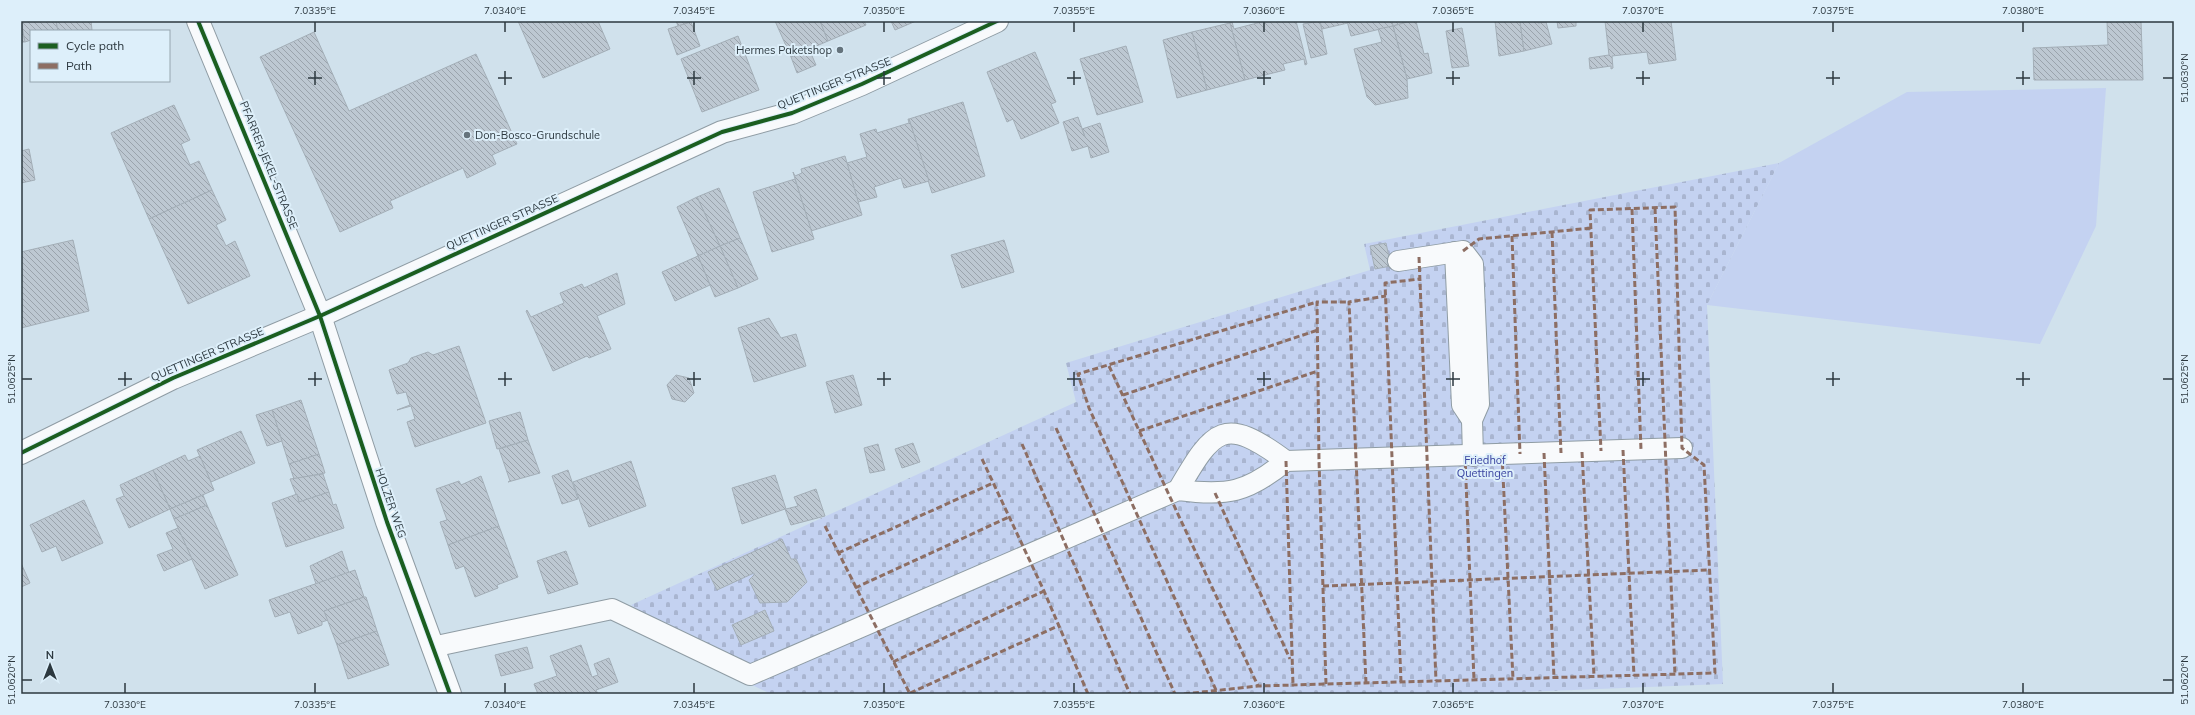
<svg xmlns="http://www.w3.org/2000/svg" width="2195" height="715" viewBox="0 0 2195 715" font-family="Mulish,sans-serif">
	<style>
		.grass { fill: #c4d2f1 }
		.cemetery { fill: url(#cemetery-stones) }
		.building { fill: url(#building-back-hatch); stroke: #a3aeb7 }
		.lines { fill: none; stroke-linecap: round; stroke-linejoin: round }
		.service-casing { stroke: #8f9ca4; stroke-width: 22 }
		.minor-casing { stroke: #8f9ca4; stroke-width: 24 }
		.tertiary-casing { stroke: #8f9ca4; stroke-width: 24 }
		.service { stroke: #f8fafc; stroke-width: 20 }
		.minor { stroke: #f8fafc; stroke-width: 22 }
		.tertiary { stroke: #f8fafc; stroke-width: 22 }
		.quiet { stroke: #8d6e63; stroke-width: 3; stroke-dasharray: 6 3; stroke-linecap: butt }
		.cycleway-casing { stroke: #ddeffa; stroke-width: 6 }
		.cycleway { stroke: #1b5e20; stroke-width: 4 }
		.ticks { fill: none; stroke: #2c383f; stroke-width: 1.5 }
		.poi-dot { fill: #65737c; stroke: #ddeffa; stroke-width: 1.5 }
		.labels { text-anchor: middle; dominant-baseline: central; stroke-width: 4; stroke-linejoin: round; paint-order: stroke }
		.poi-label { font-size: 11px; fill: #2c383f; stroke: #ddeffa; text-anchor: end }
		.street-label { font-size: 11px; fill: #2c383f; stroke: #ddeffa }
		.park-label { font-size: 11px; fill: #3943a0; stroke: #ddeffa }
		.neatline { fill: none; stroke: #2c383f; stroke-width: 1.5 }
		.ticks-label { font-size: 10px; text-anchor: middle; fill: #2c383f }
	</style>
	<defs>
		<pattern id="cemetery-stones" width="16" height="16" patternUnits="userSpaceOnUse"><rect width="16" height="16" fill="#c4d2f1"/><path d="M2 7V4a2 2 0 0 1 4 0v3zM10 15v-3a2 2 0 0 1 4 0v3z" fill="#a9b5d0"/></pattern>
		<pattern id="building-back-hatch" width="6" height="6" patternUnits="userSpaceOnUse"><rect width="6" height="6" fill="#bdc8d2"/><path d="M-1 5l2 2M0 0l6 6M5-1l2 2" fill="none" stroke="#9aa3ac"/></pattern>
	</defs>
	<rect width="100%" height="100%" fill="#d0e1ec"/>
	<path class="grass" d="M2106,88L2096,226L2040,344L1707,305L1779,163L1907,92Z"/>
	<path class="cemetery" d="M1779,163L1707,305L1723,684L1477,694H771L731,675L631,605L1076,402L1066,363L1370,270L1364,244Z"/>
	<g class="building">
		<path d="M21,21L25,42H21Z"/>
		<path d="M21,21H56L58,31H31V40L25,42Z"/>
		<path d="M56,21H91L92,30L58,31Z"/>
		<path d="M518,21H598L610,49L543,78Z"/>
		<path d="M676,21H694L678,26Z"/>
		<path d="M775,21H820L828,41L791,57Z"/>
		<path d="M820,21H864L866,25L828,41Z"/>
		<path d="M891,21H916L895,30Z"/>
		<path d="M1265,21H1296L1307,64L1305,65L1304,59L1283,64L1285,70L1245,80L1230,23L1232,22L1234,29Z"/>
		<path d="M1320,21L1327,54L1311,58L1303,24Z"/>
		<path d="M1320,21H1347L1348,23L1322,29Z"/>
		<path d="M1347,21H1392L1393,26L1351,36Z"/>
		<path d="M1392,21H1411L1393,26Z"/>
		<path d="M1411,21H1416L1424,54L1428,53L1432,73L1407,79L1393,26Z"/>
		<path d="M1495,21H1520L1524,51L1499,56Z"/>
		<path d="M1520,21H1538V23L1546,22L1552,44L1524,51Z"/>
		<path d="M1557,21H1576V26L1558,28Z"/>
		<path d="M1605,21H1671L1676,60L1649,64L1647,52L1612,56L1613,68L1611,69V66L1590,69L1589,58L1609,55Z"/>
		<path d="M2107,21H2141L2143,80H2034L2033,48L2108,45Z"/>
		<path d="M691,22L700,46L677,55L668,29Z"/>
		<path d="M1230,23L1245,80L1207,90L1192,32Z"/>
		<path d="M1393,26L1407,79L1408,98L1375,105L1367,97L1354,49L1382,42L1378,29Z"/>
		<path d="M1462,28L1469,66L1452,68L1446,31Z"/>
		<path d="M314,32L349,111L476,54L517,144L492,155L496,164L467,178L463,168L390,201L393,208L340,232L260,57Z"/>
		<path d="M1192,32L1207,90L1177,98L1163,40Z"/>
		<path d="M738,36L759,90L702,112L681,59Z"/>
		<path d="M1126,46L1143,102L1097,115L1080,59Z"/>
		<path d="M809,49L816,65L797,73L791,57Z"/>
		<path d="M1035,52L1056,102L1051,104L1059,123L1021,139L1013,119L1007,122L987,72Z"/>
		<path d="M963,102L985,176L932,193L909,119Z"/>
		<path d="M174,105L190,140L181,144L190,165L199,161L212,190L149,219L111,133Z"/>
		<path d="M1078,117L1085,137L1082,129L1100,123L1109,152L1091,158L1088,146L1072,151L1063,122Z"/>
		<path d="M908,119H909L929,181L904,188L901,178L874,187L877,197L858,202L847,163L867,157L860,134L876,129L877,133L909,123Z"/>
		<path d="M29,149L35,180L21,183V151Z"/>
		<path d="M845,156L862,215L811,231L793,172L795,176L802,173L801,169Z"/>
		<path d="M795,179L814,239L772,252L753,192Z"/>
		<path d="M719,188L740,238L720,246L697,197Z"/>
		<path d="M212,190L226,220L216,225L226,246L235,241L250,276L188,304L149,219Z"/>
		<path d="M697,197L720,246L698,256L677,207Z"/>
		<path d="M740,238L758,279L738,288L720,246Z"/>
		<path d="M73,240L89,311L21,328V252Z"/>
		<path d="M1004,240L1014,272L962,288L951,255Z"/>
		<path d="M1386,243L1391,266L1375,269L1370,246Z"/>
		<path d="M720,246L738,288L715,297L698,256Z"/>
		<path d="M698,256L710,285L675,301L662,272Z"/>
		<path d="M617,273L625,304L597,316L611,349L589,358L587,356L553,371L526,311L527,310L531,317L564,303L560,293L582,284L584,288Z"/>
		<path d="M769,318L781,338L796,334L806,366L754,382L738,328Z"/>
		<path d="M459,346L486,423L415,447L407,422L415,419L411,406L397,410L410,405L406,392L397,394L389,370L408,363L411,358L428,352L433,355Z"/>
		<path d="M676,375L689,378L694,393L685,402L672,399L667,385Z"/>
		<path d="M853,375L862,405L835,413L826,382Z"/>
		<path d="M301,400L319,454L289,464L272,410Z"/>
		<path d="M272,410L282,441L267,446L256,415Z"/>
		<path d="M520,412L528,440L497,449L489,421Z"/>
		<path d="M241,431L255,463L211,482L197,450Z"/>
		<path d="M528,440L540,473L508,482L510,481L499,449Z"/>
		<path d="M913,443L920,462L902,468L895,449Z"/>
		<path d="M878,444L885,470L870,473L864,448Z"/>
		<path d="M319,454L325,473L294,479L289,464Z"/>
		<path d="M185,455L188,461L200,456L214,490L170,509L153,470Z"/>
		<path d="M631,461L646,506L589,527L573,482Z"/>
		<path d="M153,470L170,509L129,528L116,499L124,496L120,485Z"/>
		<path d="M568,470L578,499L562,504L552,476Z"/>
		<path d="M323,474L329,492L299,502L290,479Z"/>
		<path d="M775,475L786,509L798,506L794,497L816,489L825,516L791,525L785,509L742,524L732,488Z"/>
		<path d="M481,476L499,526L448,545L440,522L447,520L436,489L459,481L461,485Z"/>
		<path d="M329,492L333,505L336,504L344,528L286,547L272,503L297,494L299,502Z"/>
		<path d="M203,495L207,505L174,519L170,509Z"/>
		<path d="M84,500L103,543L62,561L56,546L42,552L30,525Z"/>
		<path d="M207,505L238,575L205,589L174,519Z"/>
		<path d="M499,526L518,577L497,585L498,588L475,597L464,566L456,569L448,545Z"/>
		<path d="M178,528L192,559L164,571L157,555L173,549L166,533Z"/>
		<path d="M782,539L791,559H796L807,582L787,602L760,603L749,580L754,575V573L717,590L708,572Z"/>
		<path d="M342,551L349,573L316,584L310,566Z"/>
		<path d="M566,551L578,584L548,594L537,561Z"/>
		<path d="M21,563L30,583L21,587Z"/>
		<path d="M355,570L364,597L324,611L328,620L322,622V625L298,634L290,612L275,617L269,600Z"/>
		<path d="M364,597H366L377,631L337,645L324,611Z"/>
		<path d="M765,610L774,631L741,645L732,625Z"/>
		<path d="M377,631L389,665L348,679L337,645Z"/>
		<path d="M581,645L592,677L598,675L594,664L609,658L618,682L596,690L598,694H538L534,684L557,676L550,656Z"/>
		<path d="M527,647L533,668L501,676L495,655Z"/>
	</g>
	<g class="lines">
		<g class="service-casing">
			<g id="service">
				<path d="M1455,252L1462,405L1472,420"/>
				<path d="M1398,261L1463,251L1473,264L1479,404L1472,420L1473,456"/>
				<path d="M1178,490C1214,428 1224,415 1286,461"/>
				<path d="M432,647L612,609L750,675L1178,490C1228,496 1247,493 1286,461L1682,448"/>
			</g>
		</g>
		<g class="minor-casing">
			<path id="minor" d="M198,21L320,316L387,522L450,694"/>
		</g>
		<g class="tertiary-casing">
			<path id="tertiary" d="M21,453L173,378L320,316L722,132L792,113L862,84L997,21"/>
		</g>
		<use href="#service" class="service"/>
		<use href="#minor" class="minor"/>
		<use href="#tertiary" class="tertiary"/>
		<g class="quiet">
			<path d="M1655,208L1675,675"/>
			<path d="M1632,209L1641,450"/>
			<path d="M1552,232L1561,453"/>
			<path d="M1512,236L1520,454"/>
			<path d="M1463,251L1479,239L1592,228"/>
			<path d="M1419,257L1436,681"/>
			<path d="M1109,366L1258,686"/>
			<path d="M1123,395L1318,330"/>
			<path d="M1056,428L1175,694"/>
			<path d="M1139,431L1318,371"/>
			<path d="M1022,444L1130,694"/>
			<path d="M1623,450L1634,676"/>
			<path d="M1582,452L1594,676"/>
			<path d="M1544,453L1554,678"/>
			<path d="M1502,455L1513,679"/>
			<path d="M1465,456L1474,680"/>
			<path d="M982,459L1044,591L1088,694"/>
			<path d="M1286,461L1293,685"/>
			<path d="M1215,493L1290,659"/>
			<path d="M825,526L910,694"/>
			<path d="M838,553L993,483"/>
			<path d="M1323,586L1709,570"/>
			<path d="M855,588L1009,517"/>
			<path d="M893,662L1044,591"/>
			<path d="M1401,682L1385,283L1420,279"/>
			<path d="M1366,683L1349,302L1386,296"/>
			<path d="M1326,684L1319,461L1317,302H1349"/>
			<path d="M1216,690L1089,408L1078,374L1317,302"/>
			<path d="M910,693L1058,626"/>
			<path d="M1184,694L1258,686L1715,673L1704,465L1682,448L1675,207L1590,210L1601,451"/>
		</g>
		<g class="cycleway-casing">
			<g id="cycleway">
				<path d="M198,21L320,316L387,522L450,694"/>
				<path d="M21,453L173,378L320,316L722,132L792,113L862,84L997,21"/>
			</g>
		</g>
		<use href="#cycleway" class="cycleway"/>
	</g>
	<path class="ticks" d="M315,22V32M505,22V32M694,22V32M884,22V32M1074,22V32M1264,22V32M1453,22V32M1643,22V32M1833,22V32M2023,22V32M315,71V85M505,71V85M694,71V85M884,71V85M1074,71V85M1264,71V85M1453,71V85M1643,71V85M1833,71V85M2023,71V85M308,78H322M498,78H512M687,78H701M877,78H891M1067,78H1081M1257,78H1271M1446,78H1460M1636,78H1650M1826,78H1840M2016,78H2030M2163,78H2173M125,372V386M315,372V386M505,372V386M694,372V386M884,372V386M1074,372V386M1264,372V386M1453,372V386M1643,372V386M1833,372V386M2023,372V386M22,379H32M118,379H132M308,379H322M498,379H512M687,379H701M877,379H891M1067,379H1081M1257,379H1271M1446,379H1460M1636,379H1650M1826,379H1840M2016,379H2030M2163,379H2173M22,680H32M2163,680H2173M125,683V693M315,683V693M505,683V693M694,683V693M884,683V693M1074,683V693M1264,683V693M1453,683V693M1643,683V693M1833,683V693M2023,683V693"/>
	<g class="poi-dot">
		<circle cx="840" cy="50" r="4"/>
		<circle cx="467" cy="135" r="4"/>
	</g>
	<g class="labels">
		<g class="poi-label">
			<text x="832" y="50">Hermes Paketshop</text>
			<text x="475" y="135" text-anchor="start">Don-Bosco-Grundschule</text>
		</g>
		<g class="street-label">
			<text transform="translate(834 83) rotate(-22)">QUETTINGER STRASSE</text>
			<text transform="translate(269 165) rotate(68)">PFARRER-JEKEL-STRASSE</text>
			<text transform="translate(502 222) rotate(-24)">QUETTINGER STRASSE</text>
			<text transform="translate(207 354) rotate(-23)">QUETTINGER STRASSE</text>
			<text transform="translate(391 503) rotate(71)">HOLZER WEG</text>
		</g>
		<g class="park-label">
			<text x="1485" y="460">Friedhof<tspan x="1485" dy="13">Quettingen</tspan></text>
		</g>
	</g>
	<rect width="2195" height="715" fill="none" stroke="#ddeffa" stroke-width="44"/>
	<rect x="30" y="30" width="140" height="52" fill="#ddeffa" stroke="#96a6af"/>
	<rect x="38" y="43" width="20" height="6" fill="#1b5e20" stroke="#96a6af"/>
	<text x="66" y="50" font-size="12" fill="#2c383f">Cycle path</text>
	<rect x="38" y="63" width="20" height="6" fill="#8d6e63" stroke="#96a6af"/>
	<text x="66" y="70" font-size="12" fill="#2c383f">Path</text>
	<g transform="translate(50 665)" stroke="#ddeffa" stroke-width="3" paint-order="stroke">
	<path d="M0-3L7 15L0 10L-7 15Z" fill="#2c383f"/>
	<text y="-6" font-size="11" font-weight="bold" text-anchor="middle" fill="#2c383f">N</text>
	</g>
	<rect x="22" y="22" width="2151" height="671" class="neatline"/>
	<g class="ticks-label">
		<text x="315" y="14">7.0335°E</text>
		<text x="505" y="14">7.0340°E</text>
		<text x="694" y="14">7.0345°E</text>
		<text x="884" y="14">7.0350°E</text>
		<text x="1074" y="14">7.0355°E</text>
		<text x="1264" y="14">7.0360°E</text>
		<text x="1453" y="14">7.0365°E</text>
		<text x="1643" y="14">7.0370°E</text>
		<text x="1833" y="14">7.0375°E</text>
		<text x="2023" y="14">7.0380°E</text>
		<text transform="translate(2184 78) rotate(-90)" y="4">51.0630°N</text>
		<text transform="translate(11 379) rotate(-90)" y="4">51.0625°N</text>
		<text transform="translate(2184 379) rotate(-90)" y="4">51.0625°N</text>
		<text transform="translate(11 680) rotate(-90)" y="4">51.0620°N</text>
		<text transform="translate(2184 680) rotate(-90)" y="4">51.0620°N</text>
		<text x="125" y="708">7.0330°E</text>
		<text x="315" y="708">7.0335°E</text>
		<text x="505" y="708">7.0340°E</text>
		<text x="694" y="708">7.0345°E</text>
		<text x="884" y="708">7.0350°E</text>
		<text x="1074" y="708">7.0355°E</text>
		<text x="1264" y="708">7.0360°E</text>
		<text x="1453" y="708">7.0365°E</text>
		<text x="1643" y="708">7.0370°E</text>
		<text x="1833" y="708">7.0375°E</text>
		<text x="2023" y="708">7.0380°E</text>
	</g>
</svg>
